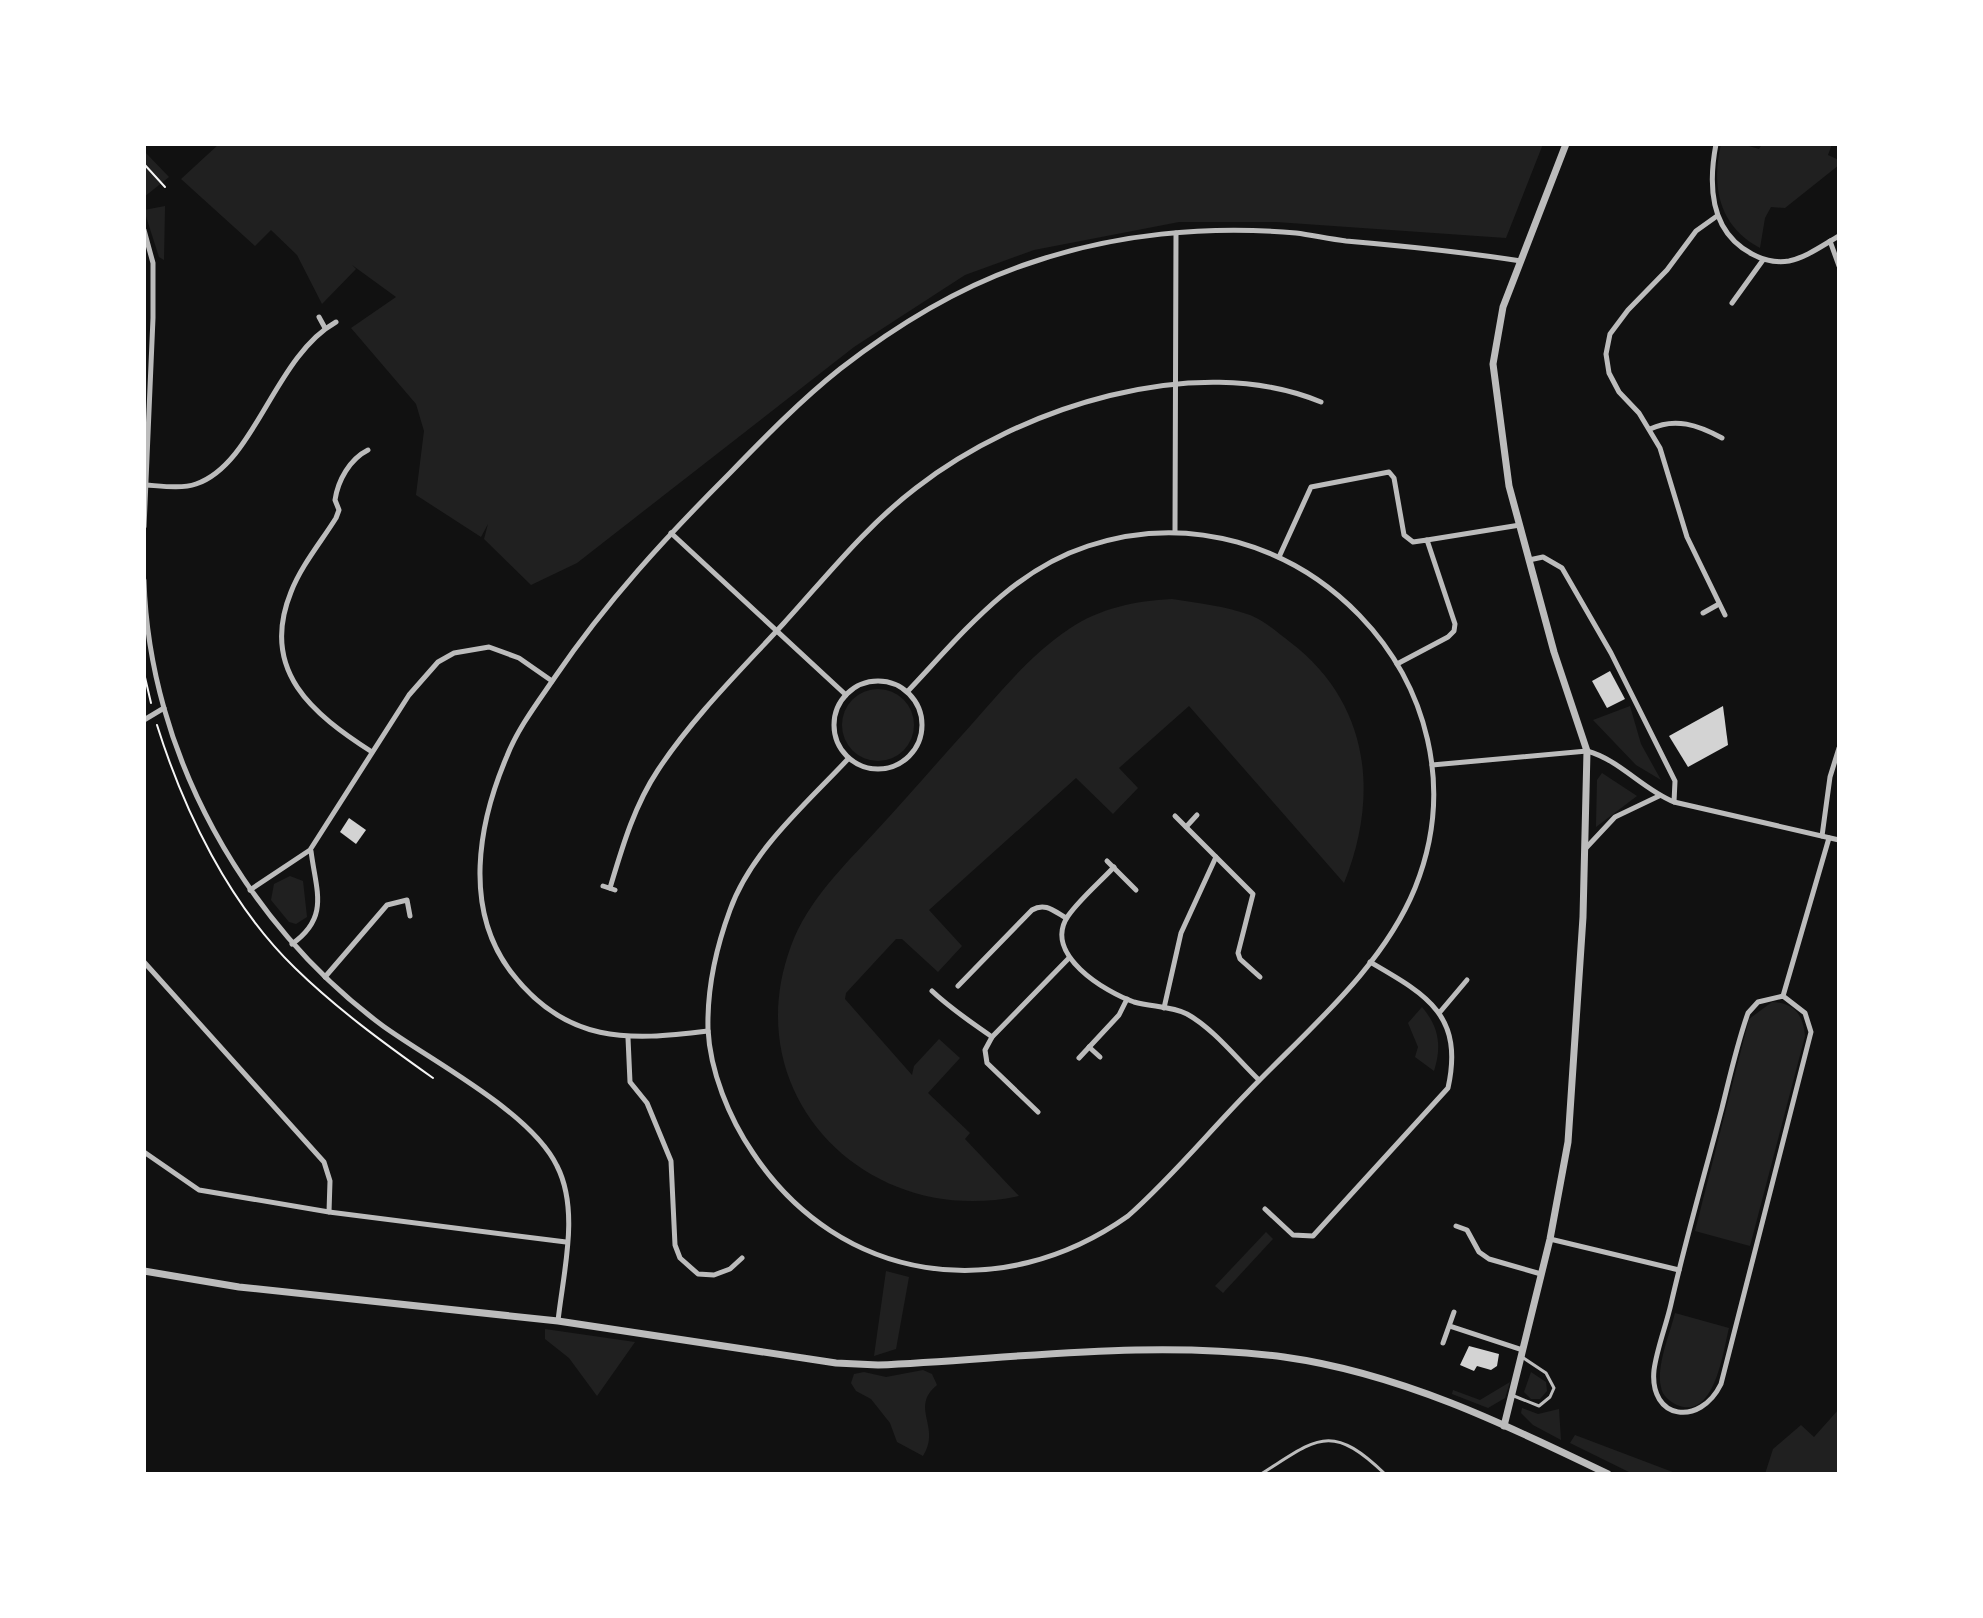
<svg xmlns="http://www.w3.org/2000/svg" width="1983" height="1618" viewBox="0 0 1983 1618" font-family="Quicksand,sans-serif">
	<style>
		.green { fill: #202020 }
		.building { fill: #d3d3d3 }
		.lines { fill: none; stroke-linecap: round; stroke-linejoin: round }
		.path { stroke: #f5f5f5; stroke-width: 2 }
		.service { stroke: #bcbcbc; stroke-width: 3 }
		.minor { stroke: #bcbcbc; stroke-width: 5 }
		.tertiary { stroke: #bcbcbc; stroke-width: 7 }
	</style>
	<rect width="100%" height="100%" fill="#111"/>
	<g class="green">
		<path d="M219,144H1543L1506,238L1276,222H1179L1034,250L965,275L854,347L577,563L531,585L484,539L488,524L481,537L416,495L424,431L416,404L351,328L396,297L352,265L356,269L322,304L297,255L271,230L255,246L181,179Z"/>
		<path d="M1721,144H1742L1759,149L1762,144H1832L1828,155L1839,160V165L1785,208L1771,207L1765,218L1760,248C1719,226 1711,187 1721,144Z"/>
		<path d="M144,151L169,177L144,197Z"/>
		<path d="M165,206L164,260L159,257L144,210Z"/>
		<path d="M1172,599C1198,603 1225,606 1250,615C1265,621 1277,632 1290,642C1369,702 1380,794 1344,883L1189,706L1119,768L1138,788L1113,814L1076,778L929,910L962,946L938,972L902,939H896L846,993L845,999L912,1075L914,1066L939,1039L960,1058L928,1093L970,1133L965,1139L1019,1196C869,1229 735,1097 791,946C808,900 844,866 877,830C903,802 928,773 954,744C990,705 1024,659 1069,629C1100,608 1135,601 1172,599Z"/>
		<circle cx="878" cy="725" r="36"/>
		<path d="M1630,706L1641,744L1661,780L1636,765L1593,720Z"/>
		<path d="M1602,773L1637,796L1596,827L1597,780Z"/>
		<path d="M290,876L303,881L307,917L296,924L289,922L271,900L274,884Z"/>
		<path d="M1772,1002C1795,1003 1803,1015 1805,1036L1750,1246L1695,1231L1749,1019Z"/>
		<path d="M1422,1007C1439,1027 1442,1046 1434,1071L1415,1057L1418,1047L1408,1023Z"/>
		<path d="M1266,1232L1273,1239L1223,1293L1215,1286Z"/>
		<path d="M886,1271L909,1277L896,1349L874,1356Z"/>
		<path d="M1675,1313L1729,1328C1723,1351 1715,1421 1677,1405C1669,1401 1662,1395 1661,1387C1656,1366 1670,1334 1675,1313Z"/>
		<path d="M545,1329L635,1342L597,1396L569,1358L545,1339Z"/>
		<path d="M923,1370L932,1374L937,1385C909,1408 942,1427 923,1456L897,1442L890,1423L871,1399L856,1391L851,1383L854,1374L864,1372L886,1377Z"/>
		<path d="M1531,1372L1546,1382L1547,1391L1540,1399H1531L1524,1392Z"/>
		<path d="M1510,1382L1505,1398L1488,1408L1452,1394L1453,1390L1480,1400Z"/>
		<path d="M1522,1408L1538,1414L1559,1409L1561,1440L1533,1425L1521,1413Z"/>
		<path d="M1839,1409V1474H1765L1773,1449L1801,1425L1814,1437Z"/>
		<path d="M1575,1435L1678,1474H1633L1570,1443Z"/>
	</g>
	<g class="building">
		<path d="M1610,671L1625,699L1607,708L1592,681Z"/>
		<path d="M1723,706L1728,745L1688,767L1669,736Z"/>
		<path d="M349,818L366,830L356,844L340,832Z"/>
		<path d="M1469,1346L1499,1354L1497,1366L1491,1370L1477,1366L1474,1371L1460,1365Z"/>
	</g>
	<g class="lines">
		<g class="path">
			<path d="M144,164L165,187"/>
			<path d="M144,673L151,703"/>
			<path d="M157,725C184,811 229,904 295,968C337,1009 385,1044 433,1078"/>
		</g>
		<g class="service">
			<path d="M1514,1396L1539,1406L1550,1397L1554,1388L1546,1373L1522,1357"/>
			<path d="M1013,1474H1031"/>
			<path d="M1261,1474C1317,1439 1330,1421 1385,1474"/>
		</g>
		<g class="minor">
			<path d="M1716,144C1708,186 1710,232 1752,254C1763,260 1776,263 1789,261C1807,257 1823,245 1839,236"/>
			<path d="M1717,216L1696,231L1667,270L1628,310L1610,334L1606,354L1609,373L1619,392L1639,413L1660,448L1687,537L1725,615"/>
			<path d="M144,230L153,263V318L144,527"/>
			<path d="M1830,241L1839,266"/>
			<path d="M1732,303L1763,260"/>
			<path d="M319,317L325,328"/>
			<path d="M1650,429C1675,417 1698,425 1722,438"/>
			<path d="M368,450C350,459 338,480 335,500L339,510L336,518C321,542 301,566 291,592C259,671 313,714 372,752"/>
			<path d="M146,485C161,486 182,489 196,484C255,464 274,357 336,322"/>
			<path d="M1175,531L1176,233"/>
			<path d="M671,533L846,695"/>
			<path d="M1427,540L1520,525"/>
			<path d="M1279,557L1311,487L1389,472L1394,478L1404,535L1413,542L1427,540L1455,624L1454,631L1448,637L1397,664"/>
			<path d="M1529,560L1543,557L1562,568L1611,653L1675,781L1674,802"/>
			<path d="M144,580C149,753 245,924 383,1026C433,1062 531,1112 557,1166C580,1211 563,1273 558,1321"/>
			<path d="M1703,613L1719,604"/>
			<circle cx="878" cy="725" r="44"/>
			<path d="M144,720L164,708"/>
			<path d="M848,759C806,804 751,851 730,910C716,948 707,988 708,1029C710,1071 729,1118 753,1153C840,1284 1001,1306 1128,1216C1171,1178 1207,1134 1247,1093C1306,1031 1382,969 1415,888C1497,685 1294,478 1088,546C1011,571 962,634 908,691"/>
			<path d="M1432,765L1587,751C1620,760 1642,789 1674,802L1839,840"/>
			<path d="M1186,827L1197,815"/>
			<path d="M1822,836L1830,777L1839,748"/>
			<path d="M1586,848L1615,817L1659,796"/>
			<path d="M1216,857L1253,894L1238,953L1240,959L1260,977"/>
			<path d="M1107,861L1136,890"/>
			<path d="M1114,867C1099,883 1080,899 1068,916C1042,954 1105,992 1134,1002C1151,1007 1171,1006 1187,1014C1214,1029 1237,1059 1259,1080"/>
			<path d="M603,886L615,890"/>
			<path d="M610,888C622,848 634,806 658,770C693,717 741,670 784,623C826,577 866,526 916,488C1018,408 1196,350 1321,402"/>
			<path d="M250,890L310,850L409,695L438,662L454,653L489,647L519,658L552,681"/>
			<path d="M292,944C330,917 316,891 311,851"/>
			<path d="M144,962L324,1162L330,1181L329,1212"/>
			<path d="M325,977L387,905L407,900L410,916"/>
			<path d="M958,986L1032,910C1045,902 1054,911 1066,918"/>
			<path d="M932,991C951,1009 971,1022 992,1037"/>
			<path d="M1783,996L1758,1002L1748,1013C1737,1044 1730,1076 1722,1108C1705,1173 1686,1238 1671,1304C1666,1326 1657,1348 1654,1370C1649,1420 1700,1427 1721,1384L1811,1032L1805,1013L1783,996L1829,838"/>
			<path d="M1164,1008L1181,933L1216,857L1175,816"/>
			<path d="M1440,1012L1467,980"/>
			<path d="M708,1031C628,1041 566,1044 511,972C463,909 478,824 507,756C518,728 538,702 555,677C606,602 666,537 730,473C765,437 801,400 840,369C898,324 960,286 1030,263C1114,234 1207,225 1296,233C1312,235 1329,239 1346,241C1404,246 1463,252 1521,261"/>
			<path d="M628,1038L630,1082L647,1103L671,1161L675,1245L680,1258L698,1274L714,1275L730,1269L742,1258"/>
			<path d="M1089,1047L1100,1057"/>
			<path d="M1079,1058L1119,1015L1127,999"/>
			<path d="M1038,1112L987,1063L985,1050L992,1037L1069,958"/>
			<path d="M144,1152L199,1190L329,1212L566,1242"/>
			<path d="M1265,1209L1293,1235L1313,1236L1448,1088C1464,1015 1427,995 1370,962"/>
			<path d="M1456,1226L1467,1230L1479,1252L1489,1259L1541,1274"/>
			<path d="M1550,1239L1679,1270"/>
			<path d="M1450,1326L1523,1350"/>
			<path d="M1443,1343L1454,1312"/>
		</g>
		<g class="tertiary">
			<path d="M144,1271L239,1287L558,1321L836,1363L878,1365C1013,1359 1149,1339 1284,1357C1399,1373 1505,1424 1608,1474"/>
			<path d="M1504,1426L1550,1239L1568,1142L1583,917L1587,751L1554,652L1509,486L1493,364L1503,307L1566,144"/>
		</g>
	</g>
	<rect width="1983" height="1618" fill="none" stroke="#ffffff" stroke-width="292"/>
</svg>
